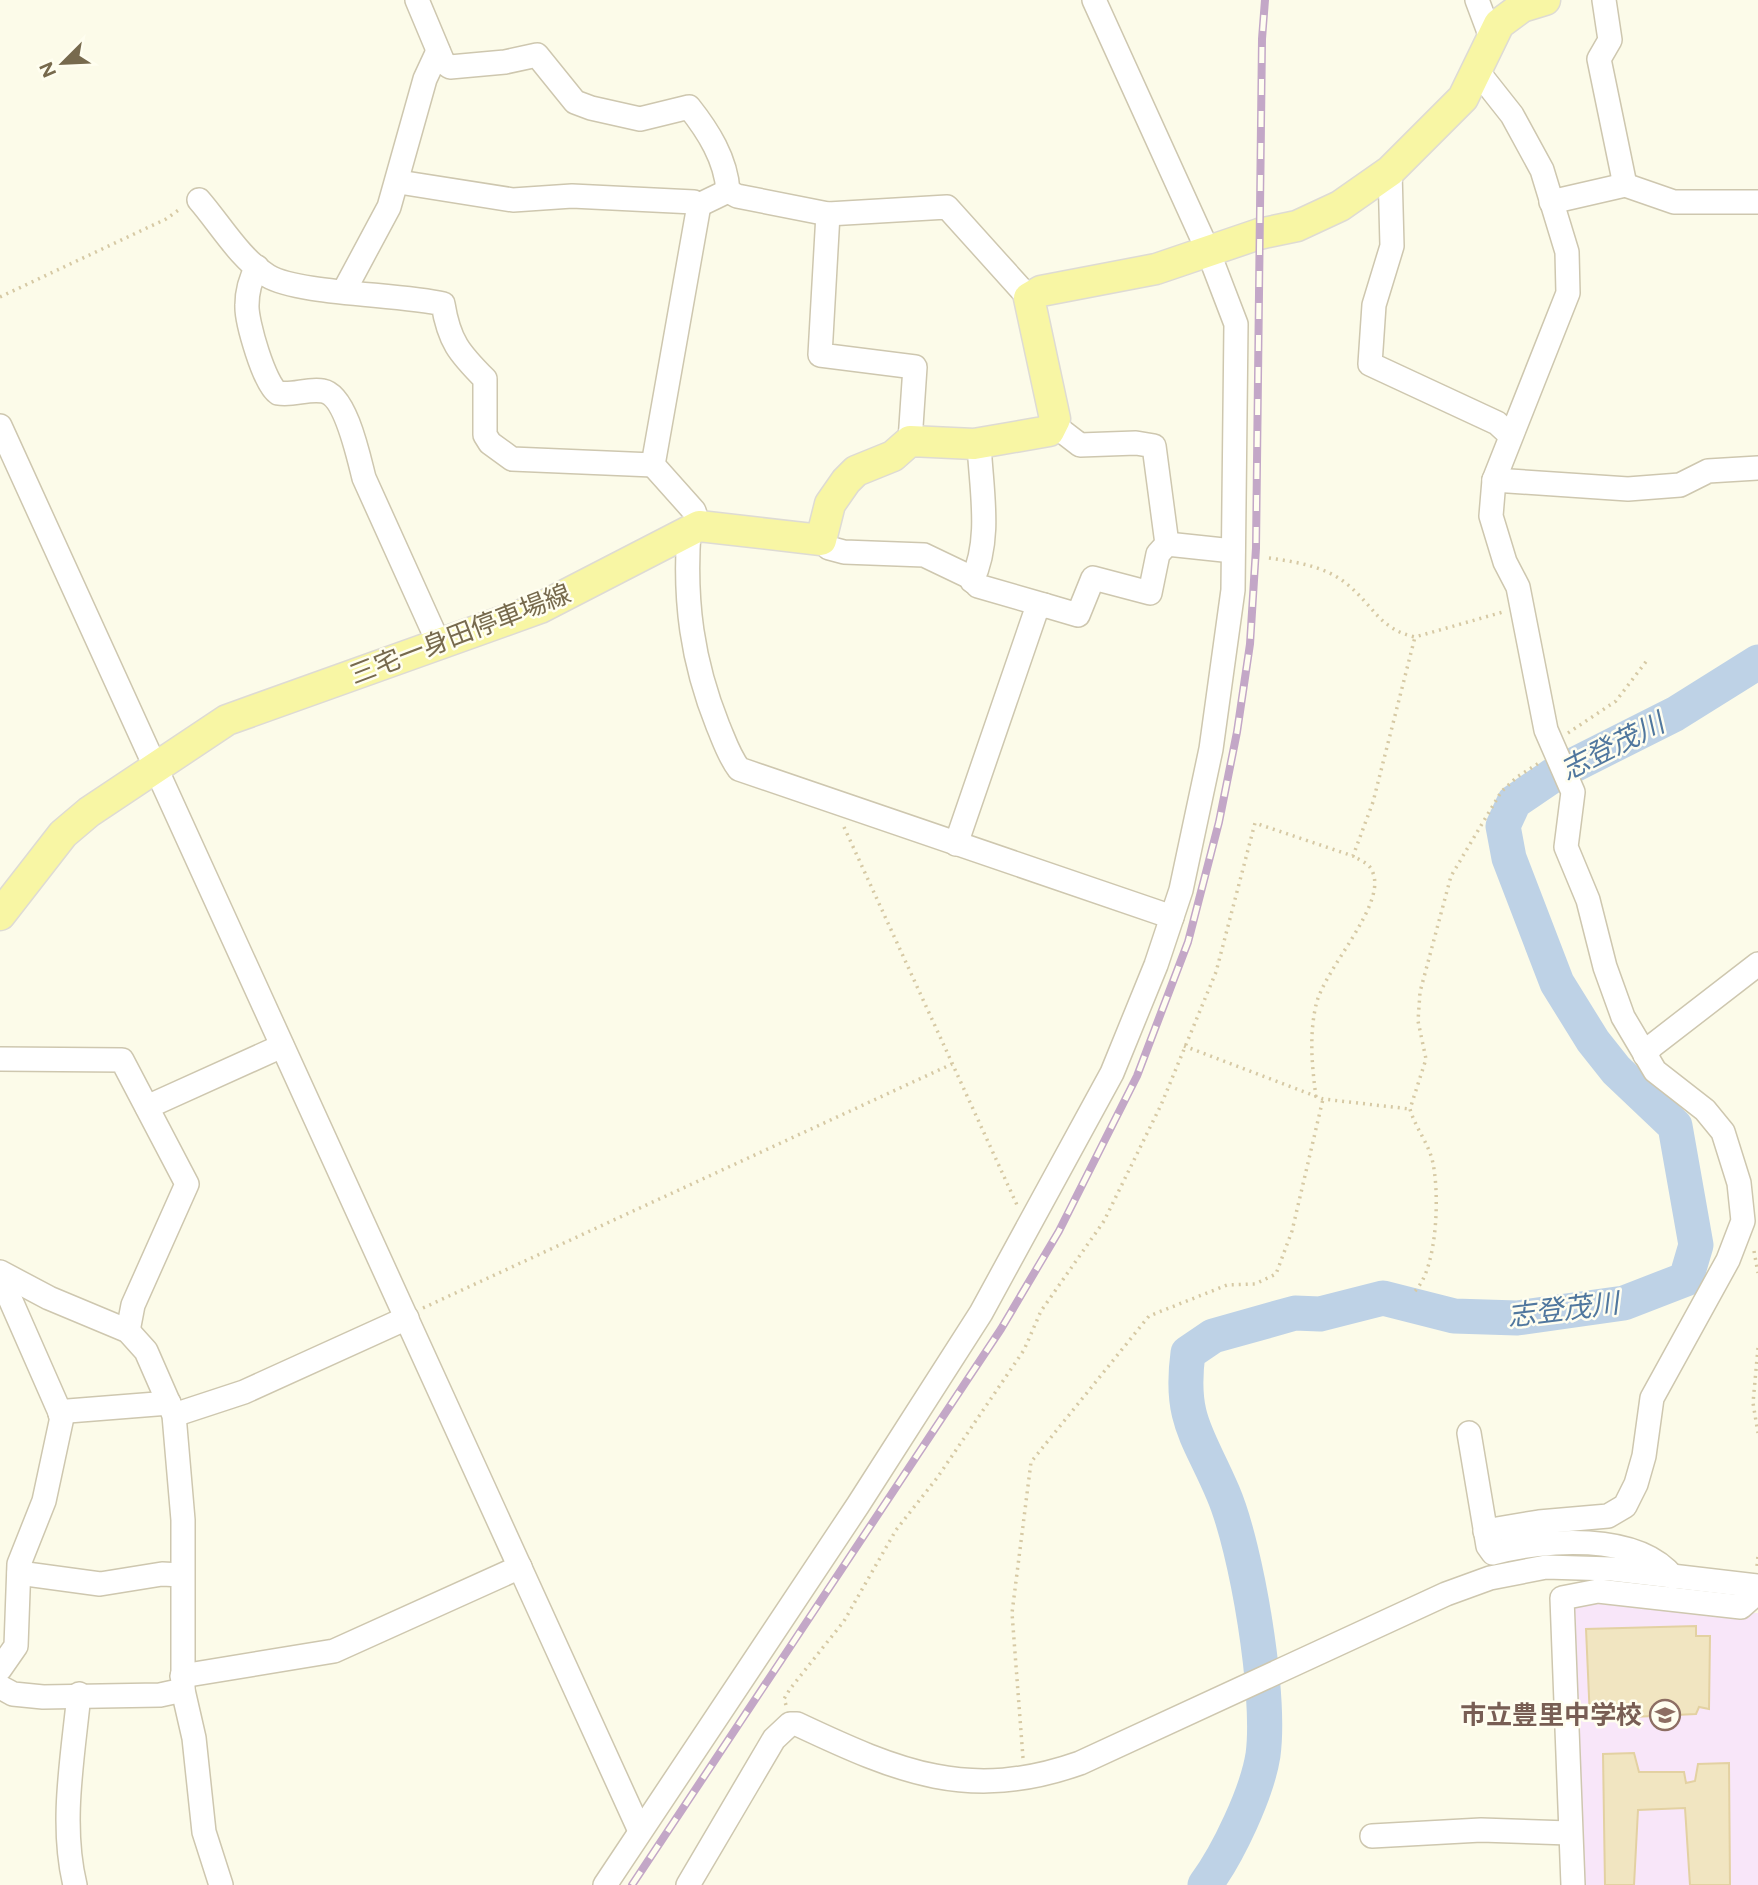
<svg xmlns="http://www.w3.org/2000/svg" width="1758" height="1885" viewBox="0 0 1758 1885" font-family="Figtree,'Noto Sans JP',sans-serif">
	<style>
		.education { fill: #f8e6f9 }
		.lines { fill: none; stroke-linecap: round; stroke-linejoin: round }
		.river { stroke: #bed2e6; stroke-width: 35 }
		.building { fill: #f1e5c1; stroke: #e3d1a2; stroke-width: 2 }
		.minor-casing { stroke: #cec7af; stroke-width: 26 }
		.major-casing { stroke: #dedbd4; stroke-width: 33 }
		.path { stroke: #d6c9a4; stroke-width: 3.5; stroke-dasharray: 2 5; stroke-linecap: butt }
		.minor { stroke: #fff; stroke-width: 23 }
		.major { stroke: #f8f6a4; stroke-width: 30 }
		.rail-casing { stroke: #c3a7c7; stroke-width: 8 }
		.rail { stroke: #fffef0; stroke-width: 5; stroke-dasharray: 16; stroke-linecap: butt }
		.labels { text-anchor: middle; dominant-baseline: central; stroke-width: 5; stroke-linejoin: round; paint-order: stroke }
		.street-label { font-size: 26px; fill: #776a4d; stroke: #fffef0 }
		.education-label { font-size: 26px; font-weight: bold; fill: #785e54; stroke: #fffef0; text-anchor: end }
		.water-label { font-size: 28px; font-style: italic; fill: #50779e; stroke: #fffef0 }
	</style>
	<rect width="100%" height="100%" fill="#fcfbe9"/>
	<path class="education" d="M1609,1597L1716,1612L1758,1613V1885H1581L1569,1612L1578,1601Z"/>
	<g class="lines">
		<path class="river" d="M1205,1885C1228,1854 1257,1793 1263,1755C1271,1695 1247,1549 1223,1493C1199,1436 1179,1420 1188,1353L1213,1336L1295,1313L1320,1314L1383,1298L1454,1316L1517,1318L1624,1303L1686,1279L1696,1245L1675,1126L1616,1070L1593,1041L1557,983L1509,858L1503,826L1514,802L1552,776L1675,714L1758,662"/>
	</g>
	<g class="building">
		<path d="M1696,1626V1636H1710L1709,1709L1699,1707L1696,1714L1590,1719L1586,1629Z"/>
		<path d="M1634,1753L1639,1772H1684L1686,1783L1695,1781L1698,1764L1729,1763L1730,1885H1690L1685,1808L1638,1810L1634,1885H1605L1603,1754Z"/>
	</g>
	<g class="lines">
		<g class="minor-casing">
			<g id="minor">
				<path d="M417,0L443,62L450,67L505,62L537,55L575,102L591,108L640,119L689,107C708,131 726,159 728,191"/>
				<path d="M1477,0L1492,40"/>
				<path d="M1604,0L1610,40L1599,59L1625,185"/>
				<path d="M1478,72L1512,115L1542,170L1567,252L1568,293L1494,480L1491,516L1505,562L1518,587L1546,730L1573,792L1566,847L1588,900L1605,967L1623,1017L1655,1071L1705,1110L1723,1132L1739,1183L1743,1221L1728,1260L1652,1398L1644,1456L1636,1484L1625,1506L1608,1516L1539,1522L1485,1531"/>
				<path d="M1390,171L1392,246L1374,305L1370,364L1497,423L1510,435"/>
				<path d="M399,182L513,200L572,196L694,202L699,205L728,191L737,196L828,214L947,207L1029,298"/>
				<path d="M199,200C220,224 240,259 268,276C298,294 401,294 443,304C449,341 459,353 485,379V435L490,443L512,459L653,465"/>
				<path d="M1551,202L1625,185L1674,202H1758"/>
				<path d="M699,205L653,465L694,511L699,526"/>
				<path d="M828,214L820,355L915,367L910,441"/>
				<path d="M257,267C251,278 247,292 247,305C246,321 265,386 278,393C293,396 308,388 323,391C346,395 359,459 364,478L439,644"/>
				<path d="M344,291L389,207L425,79L438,51"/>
				<path d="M0,426L640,1831"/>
				<path d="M1494,480L1628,489L1680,485L1708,471L1758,468"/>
				<path d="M689,531C684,601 692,661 718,726C724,740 729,756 739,769L1172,917"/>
				<path d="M821,540L829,548L844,552L924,555L970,577L978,586L1044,605L1036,611L956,844"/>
				<path d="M1167,544L1233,551"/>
				<path d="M972,581C992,539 981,489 979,443"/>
				<path d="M1044,605L1078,615L1093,578L1150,593L1158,554L1167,544L1154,446L1136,443L1080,445L1054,425"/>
				<path d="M1645,1055L1652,1046L1758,964"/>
				<path d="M0,1059L122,1060L187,1184L133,1305L128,1331"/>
				<path d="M147,1107L282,1046"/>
				<path d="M0,1272L49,1298L128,1331L146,1351L174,1415L183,1520V1690L194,1738L204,1832L221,1885"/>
				<path d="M0,1276L62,1417L44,1501L19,1564L16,1646L0,1669"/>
				<path d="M60,1414L68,1411L169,1403"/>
				<path d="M174,1415L244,1392L407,1318"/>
				<path d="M1469,1433L1488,1546L1493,1553C1544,1539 1637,1532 1673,1577"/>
				<path d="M19,1573L100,1584L162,1574L182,1575"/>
				<path d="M182,1676L334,1651L520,1567"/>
				<path d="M0,1687L13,1694L43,1697L160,1695L183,1690"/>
				<path d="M1372,1836L1481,1830L1569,1833"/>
				<path d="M75,1885C60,1824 73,1756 79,1694"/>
				<path d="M605,1885L858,1505L981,1313L1112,1073L1156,965L1181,890L1211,749L1233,590L1236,324L1208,251L1094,0"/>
				<path d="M688,1885L774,1739L790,1724H797C899,1772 969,1802 1080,1763L1446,1594L1490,1578L1546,1567L1612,1569L1758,1586"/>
				<path d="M1573,1885L1562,1598L1598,1591L1741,1607L1758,1592"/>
			</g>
		</g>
		<g class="major-casing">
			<path id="major" d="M0,915L63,834L89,812L227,720L540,608L699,526L821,540L830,504L846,481L856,471L893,456L910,441L974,444L1049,431L1055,419L1029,298L1041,291L1156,269L1259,234L1297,226L1340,206L1390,171L1463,98L1499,24L1522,7L1545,0"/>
		</g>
		<g class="path">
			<path d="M0,297L166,219L180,209"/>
			<path d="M1269,558C1296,562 1325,566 1347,584C1374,606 1379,629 1415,637L1503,612"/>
			<path d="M1568,733L1616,701L1648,659"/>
			<path d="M844,827L1017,1205"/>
			<path d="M1184,1046L1323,1099L1410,1109"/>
			<path d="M1316,1097C1312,1066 1309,1036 1316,1005C1324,969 1386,906 1373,873C1370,863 1361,861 1353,856"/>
			<path d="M1754,1251L1758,1273"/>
			<path d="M1415,1291C1438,1268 1440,1190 1432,1159C1427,1141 1415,1127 1410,1109L1426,1059L1418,1021L1420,992L1451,876L1501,792L1517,777L1539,763"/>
			<path d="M423,1308L952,1064"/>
			<path d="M1758,1348L1753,1403L1758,1433"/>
			<path d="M1757,1566L1758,1556"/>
			<path d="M786,1705L784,1699L790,1689L844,1621L896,1530L937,1478L1024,1350L1041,1311L1104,1221L1161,1105L1216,972L1255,823L1353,856L1373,802L1415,637"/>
			<path d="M1023,1758L1012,1613L1031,1462L1149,1316L1227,1285L1255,1284L1276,1274L1292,1231L1323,1099"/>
		</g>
		<use href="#minor" class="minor"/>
		<use href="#major" class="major"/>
		<g class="rail-casing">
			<path id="rail" d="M632,1885L1001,1329L1059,1231L1137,1076L1188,942L1219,822L1237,732L1250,644L1256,548L1262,39L1265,0"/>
		</g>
		<use href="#rail" class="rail"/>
	</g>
	<defs>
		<g id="school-ring" transform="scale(1.575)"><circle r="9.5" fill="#fffef0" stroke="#8d6e63" stroke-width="1.5"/><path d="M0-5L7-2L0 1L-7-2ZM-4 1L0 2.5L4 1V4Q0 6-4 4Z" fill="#8d6e63"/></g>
	</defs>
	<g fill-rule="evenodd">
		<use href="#school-ring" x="1665" y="1715"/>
	</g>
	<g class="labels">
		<g class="street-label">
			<text transform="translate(460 634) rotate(-21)">三宅一身田停車場線</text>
		</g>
		<g class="education-label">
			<text x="1642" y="1715">市立豊里中学校</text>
		</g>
		<g class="water-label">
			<text transform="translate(1612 746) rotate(-27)">志登茂川</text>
			<text transform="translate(1563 1309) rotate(-7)">志登茂川</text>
		</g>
	</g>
	<g transform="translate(63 63) rotate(246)" stroke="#fffef0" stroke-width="5" paint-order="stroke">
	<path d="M0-5L12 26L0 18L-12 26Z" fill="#776a4d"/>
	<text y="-10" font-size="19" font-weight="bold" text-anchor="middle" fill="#776a4d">N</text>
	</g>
</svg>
